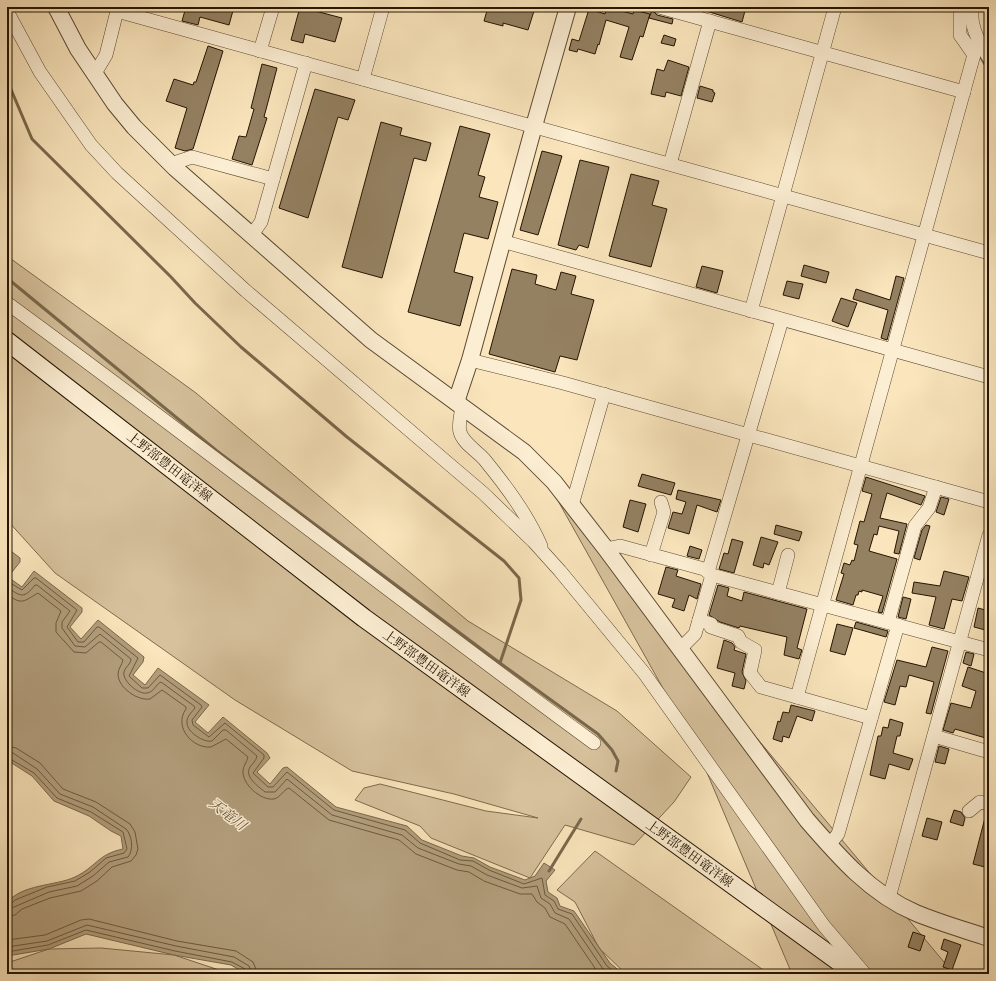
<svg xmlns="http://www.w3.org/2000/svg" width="996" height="981" viewBox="0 0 996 981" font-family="'Libre Caslon Text','Noto Serif JP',serif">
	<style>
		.green { fill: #d6c19c; stroke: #7e6a4e }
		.water { fill: #b29e7c; stroke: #7a674b }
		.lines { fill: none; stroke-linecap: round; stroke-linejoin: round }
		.shore { stroke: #6c593e; stroke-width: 1 }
		.stream { stroke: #7a674b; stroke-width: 3 }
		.building { fill: #948162; stroke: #251401 }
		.minor-casing { stroke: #5a4830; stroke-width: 14 }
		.tertiary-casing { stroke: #5a4830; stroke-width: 18 }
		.secondary-casing { stroke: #251401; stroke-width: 20 }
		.minor { stroke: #fceed3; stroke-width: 13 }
		.tertiary { stroke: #fceed3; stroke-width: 16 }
		.secondary { stroke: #fceed3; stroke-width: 18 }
		.labels { text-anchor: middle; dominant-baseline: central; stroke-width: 3; stroke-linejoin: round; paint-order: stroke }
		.street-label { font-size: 13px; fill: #251401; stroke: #fceed3 }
		.water-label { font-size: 14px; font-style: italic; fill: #645238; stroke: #fceed3 }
	</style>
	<rect width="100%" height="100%" fill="#fae5bc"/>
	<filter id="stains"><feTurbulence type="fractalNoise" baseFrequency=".005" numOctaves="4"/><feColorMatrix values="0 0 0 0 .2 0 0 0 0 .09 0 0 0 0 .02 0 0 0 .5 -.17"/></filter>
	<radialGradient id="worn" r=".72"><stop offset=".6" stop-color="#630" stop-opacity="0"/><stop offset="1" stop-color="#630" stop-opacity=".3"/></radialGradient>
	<g class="green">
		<path d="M7,256L196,393L468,621L617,711L691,777L674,802L634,845L565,825L530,878L431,838L420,826L355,800L364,788L380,784L486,811L538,818L454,794L352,771L235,700L55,573L7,520Z"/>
		<path d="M557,499L954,974H792L697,749Z"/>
		<path d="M595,851L769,974H626L599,948L575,902L557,890Z"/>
		<path d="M101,948L174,955L231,974H7V963L49,949Z"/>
	</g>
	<path class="water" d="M7,548L20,558V562L8,577L22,587L34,571L82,608V612L70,627L81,639L98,620L144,657L143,662L133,675L145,685L158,668L209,705L195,722L208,733L223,717L267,753L270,758L257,772L270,784L283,768L287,767L336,807L407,826L422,840L462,856L474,858L490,867L525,880L535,876L544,863L555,870L546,881L548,892L557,898L560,906L574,911L610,963L623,974H246L231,965L174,955L86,934L49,949L7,956V903C21,884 56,886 75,877C96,867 98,854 123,849L121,836L111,831L89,816L54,801L32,776L7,760Z"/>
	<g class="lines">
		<g class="shore">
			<path d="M7,581L22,590L34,578H36L77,610L67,627L78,642H84L97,627H99L138,658L129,676L142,688H148L160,675L201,705L202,707L192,720L193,725L209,737L225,723L264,755V758L253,773L268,787H273L287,772L334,810L405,830L420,843L460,860L473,861L489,870L524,884L542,878L545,895L554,901L558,909L572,914L607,966L617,974"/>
			<path d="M7,587C21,597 24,599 35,585H37L70,611L62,622V628L75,646L85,647L100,634L131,659C131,664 125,667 124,672C122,681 139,695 147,693C154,692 156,684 161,682L194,706L195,708C192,712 186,717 187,723C187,732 204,743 212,741L223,730H226L257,756C256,761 253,763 250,767C244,777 258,786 265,792H275L287,779L332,815L402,835L418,848L459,864L471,866L487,875L522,888L537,886L541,898L550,904L555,913L569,919L603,969L609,974"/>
			<path d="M7,594C22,606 24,601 38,593L61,611L56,623V632L74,652L86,653L99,642H101L123,660C122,665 118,669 118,674C118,688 138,701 150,699L162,690L186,707V709C173,727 193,749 211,747L226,739L248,757C247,762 243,766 243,771C242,784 261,801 274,799C281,797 283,790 289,788L329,820L399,840L416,854L457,870L469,872L484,881L520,894H532L537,902L545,908L550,917L565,924L599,974"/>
			<path d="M7,746L16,748L40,763L63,789L96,802L130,824L135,832L138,849L136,855L131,861L112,867L97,881L81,891L50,898L22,909L15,915L7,916"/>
			<path d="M7,752L13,753L37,769L60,794L93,807L126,829C132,835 134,850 128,857L109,862L93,876L77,886L49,892L7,910"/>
			<path d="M7,757L34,773L57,798L91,812L123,832L127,849L124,853L106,858L90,872L75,881L47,887L15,900L11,904L7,905"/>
			<path d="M7,940L45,935L81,920L89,919L177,941L236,951L253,962L258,974"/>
			<path d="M7,947L47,941L87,925L176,946L234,957L249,966L252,974"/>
			<path d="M7,952L48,945L86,930L175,951L232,962L245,969L247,974"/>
		</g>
		<g class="stream">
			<path d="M979,54L989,71"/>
			<path d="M7,80L32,139L171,277L195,303L241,347L347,437L504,561L519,578L521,600L500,663"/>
			<path d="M7,278L217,451L500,663L598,734L612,750L618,761L616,771"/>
			<path d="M549,871L581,819"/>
		</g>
	</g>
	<g class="building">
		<path d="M186,7H234L229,25L200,17L198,25L182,21Z"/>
		<path d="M300,7L342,18L335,42L305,34L303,43L291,40Z"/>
		<path d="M488,7H519L534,11L528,30L503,23V26L484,21Z"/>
		<path d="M607,7L633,14L634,10L650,14L643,37L640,36L632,60L620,57L629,27L606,20L599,45L598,44L595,54L578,49L577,52L569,50L572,39L579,41L589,9L605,14Z"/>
		<path d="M693,7H746L742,22Z"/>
		<path d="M652,10L657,15L673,19L672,24L649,18Z"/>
		<path d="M664,35L676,39L674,46L661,43Z"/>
		<path d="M208,46L223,51L193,149L185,151L175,148L187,108L166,101L174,79L193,85L194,82H196Z"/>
		<path d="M668,60L689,67L681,96L666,92L665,97L651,94L657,69L664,71Z"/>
		<path d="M262,64L277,68L264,117L267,118L252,165L232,159L239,136L246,137L254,109L251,108Z"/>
		<path d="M700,86L713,90V92L715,93L712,102L697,98Z"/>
		<path d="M315,89L355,100L348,120L338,117L308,218L279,208Z"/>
		<path d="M381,122L402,128L400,135L431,143L426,161L414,158L382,278L342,267Z"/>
		<path d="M460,126L490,134L478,175L485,177L479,197L498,202L488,239L464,233L454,272L473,277L460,326L408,312Z"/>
		<path d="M542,151L562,156L538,235L520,230Z"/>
		<path d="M580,160L609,167L588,248L579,245L576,250L558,245Z"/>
		<path d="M631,174L659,181L652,205L667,209L651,267L609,256Z"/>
		<path d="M804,265L829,272L826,283L801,276Z"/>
		<path d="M702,266L723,271L717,293L696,287Z"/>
		<path d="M512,269L537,275L535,284L556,290L561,272L576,276L571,294L594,300L577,360L560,356L555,372L489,354Z"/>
		<path d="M896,276L904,278L887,340L881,338L888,310L853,299L856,289L890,300Z"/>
		<path d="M787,281L803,284L799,299L783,295Z"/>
		<path d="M841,298L857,303L848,327L832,321Z"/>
		<path d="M642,474L675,483L671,495L638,486Z"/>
		<path d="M866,477L925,496L921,505L887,493L880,518L907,524L899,554L894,553L899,531L879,526L877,535L874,534L869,551L897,559L882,613L878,612L883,596L862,590V592L859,591L858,595H856L853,605L836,600L844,574L841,573L844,563L850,565L852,560L854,561L858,545L854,544L860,521L864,522L872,494L862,491Z"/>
		<path d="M678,490L721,500L717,512L697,505L689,534L668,528L673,512L682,514L686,502L676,499Z"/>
		<path d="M941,497L949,499L944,515L936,512Z"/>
		<path d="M630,500L646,504L638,532L623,527Z"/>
		<path d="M776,525L802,532L799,541L774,534Z"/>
		<path d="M926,525L930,526L920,560L914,558L922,530Z"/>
		<path d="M761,537L778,542L769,565L764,563L763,568L753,565Z"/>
		<path d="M732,539L743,542L734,573L719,569L724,553L728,554Z"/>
		<path d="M690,546L702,550L699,559L687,556Z"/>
		<path d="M666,567L678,570L676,576L701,584L697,599L689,595L684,611L672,607L675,599L658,594Z"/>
		<path d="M944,571L969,577L962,601L952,599L944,629L929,625L936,597L912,593L914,582L940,586Z"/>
		<path d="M718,585L729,588L727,596L742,601L744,592L807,609L797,648L802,650L799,659L784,655L787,637L740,626L739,628L720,622L709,615Z"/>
		<path d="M903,597L911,599L906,619L898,617Z"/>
		<path d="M978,608L989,611V631L974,627Z"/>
		<path d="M856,622L888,631L886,637L854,628Z"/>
		<path d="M837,624L853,628L845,655L830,651Z"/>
		<path d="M724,640L732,643L735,647L734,650L746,654L742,672L746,681L744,689L732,686L735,673L717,668Z"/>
		<path d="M932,647L948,651L931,714L926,713L934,682L909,675L906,687L900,686L895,705L884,702L897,660L926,667Z"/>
		<path d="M966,652L974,654L971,666L963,663Z"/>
		<path d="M968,667L989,674V739L955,729L953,733L943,730L951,703L971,708L976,691L962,686Z"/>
		<path d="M791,705L815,711L812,721L797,716L789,738L783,736L782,742L773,739L778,721L780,722L783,712L789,713Z"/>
		<path d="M890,719L903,723L900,736H897L893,753L913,759L909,770L889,764L885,779L870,775L878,736H881L883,727L888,728Z"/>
		<path d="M939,746L949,749L945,764L935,762Z"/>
		<path d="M954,810L961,812L965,818L963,826L950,822Z"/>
		<path d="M986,814L989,815V868L973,864Z"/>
		<path d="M927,818L942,822L937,840L922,836Z"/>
		<path d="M913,932L925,936L920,951L908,947Z"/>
		<path d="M944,939L961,945L952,970L943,967L948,952L941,949Z"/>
	</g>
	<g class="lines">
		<g class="minor-casing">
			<g id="minor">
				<path d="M659,7L964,92"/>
				<path d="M960,7V35L974,55"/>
				<path d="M973,7C968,25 980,43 989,58"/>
				<path d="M7,11L40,72L91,145L117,173L246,291L483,493L533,541L560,571L644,673L824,926L865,974"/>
				<path d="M117,11L989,253"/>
				<path d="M260,51L273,7"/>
				<path d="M94,75L106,55L118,7"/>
				<path d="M363,79L383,7"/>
				<path d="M171,164L192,157L273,179"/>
				<path d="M670,164L710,21"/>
				<path d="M251,236L261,222L306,63"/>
				<path d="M502,241L989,377"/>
				<path d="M7,303C205,448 397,599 594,743"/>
				<path d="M751,311L835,7"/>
				<path d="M470,360L563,383L989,502"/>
				<path d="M462,407C461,414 458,425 460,432C463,443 477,451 484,459C506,486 527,514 541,546"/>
				<path d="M572,505L604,394"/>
				<path d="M606,549L620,546L704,569L712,575L989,650"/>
				<path d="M651,555L664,512L661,502"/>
				<path d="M708,572L782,320"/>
				<path d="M778,593L788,555"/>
				<path d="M699,620L711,624V627L738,636L741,642L755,650L750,673L761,687L871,718"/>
				<path d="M888,622L915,526L929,508L936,487"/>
				<path d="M680,649L695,634L712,575"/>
				<path d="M797,697L978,40"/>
				<path d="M934,736L989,752"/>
				<path d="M969,811L980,802L989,804"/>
				<path d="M829,845L838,834L898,625"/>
				<path d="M889,898L989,535"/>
			</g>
		</g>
		<g class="tertiary-casing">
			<g id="tertiary">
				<path d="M56,7L78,49L115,104L134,127L175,168L371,340L524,452L554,482L606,549L807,820C839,857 871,894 916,913C940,923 965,930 989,938"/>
				<path d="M456,402L470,360L534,126L568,7"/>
			</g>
		</g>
		<g class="secondary-casing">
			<path id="secondary" d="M7,341L364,618L856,974"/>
		</g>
		<use href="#minor" class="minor"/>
		<use href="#tertiary" class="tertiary"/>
		<use href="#secondary" class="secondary"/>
	</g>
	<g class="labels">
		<g class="street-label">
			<text transform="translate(170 466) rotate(38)">上野部豊田竜洋線</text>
			<text transform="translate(427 663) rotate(36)">上野部豊田竜洋線</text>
			<text transform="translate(690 853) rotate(36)">上野部豊田竜洋線</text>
		</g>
		<g class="water-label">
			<text transform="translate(228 814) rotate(38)">天竜川</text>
		</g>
	</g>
	<rect width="996" height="981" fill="none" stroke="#fae5bc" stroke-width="24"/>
	<rect x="8" y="8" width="980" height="965" fill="none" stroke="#251401" stroke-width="2"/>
	<rect x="12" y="12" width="972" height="957" fill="none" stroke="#251401"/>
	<rect width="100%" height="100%" filter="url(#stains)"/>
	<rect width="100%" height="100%" fill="url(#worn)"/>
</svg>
